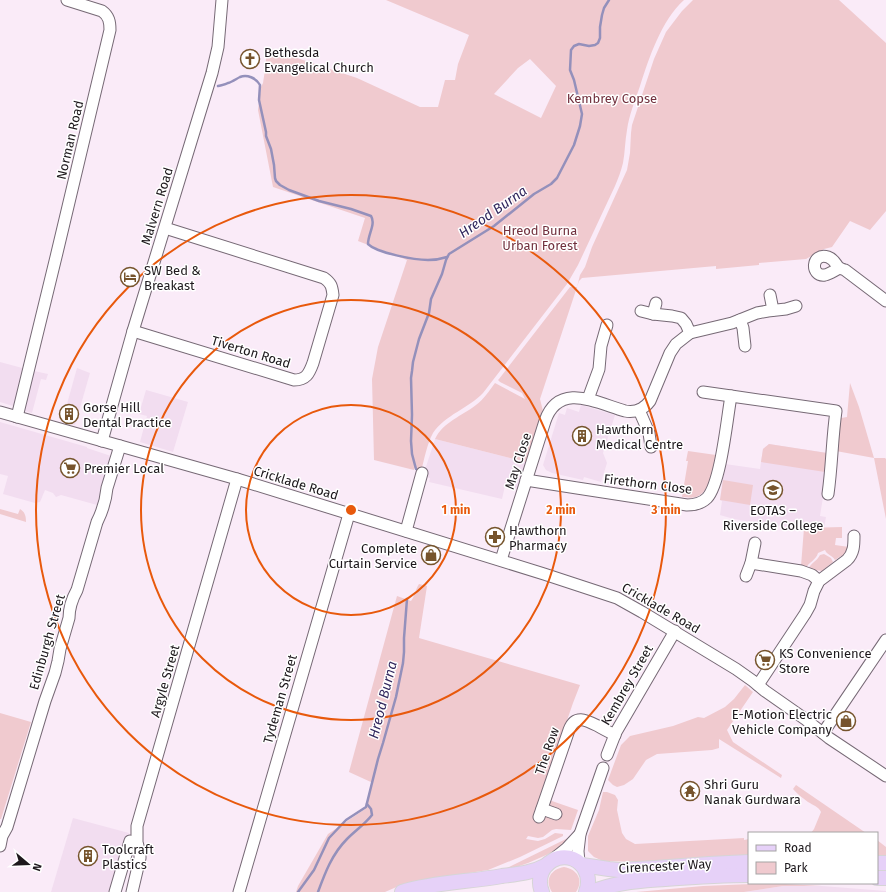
<svg xmlns="http://www.w3.org/2000/svg" width="886" height="892" viewBox="0 0 886 892" font-family="'Fira Sans',sans-serif">
	<style>
		.built { fill: #f2ddf0 }
		.green { fill: #f0cacf; fill-rule: evenodd }
		.lines { fill: none; stroke-linecap: round; stroke-linejoin: round }
		.stream { stroke: #9490bb; stroke-width: 2.5 }
		.minor-casing { stroke: #766975; stroke-width: 13 }
		.major-casing { stroke: #d6d5d6; stroke-width: 16 }
		.minor { stroke: #fff; stroke-width: 11 }
		.major { stroke: #e6d1f8; stroke-width: 14 }
		.ring { fill: none; stroke: #e8590c; stroke-width: 2 }
		.labels { text-anchor: middle; dominant-baseline: central; stroke-width: 3; stroke-linejoin: round; paint-order: stroke }
		.poi-label { font-size: 13px; fill: #1d181c; stroke: #fff; text-anchor: start }
		.park-label { font-size: 13px; fill: #72313e; stroke: #fff }
		.street-label { font-size: 13px; fill: #1d181c; stroke: #fff }
		.water-label { font-size: 14px; font-style: italic; fill: #32285e; stroke: #fff }
		.centre { fill: #e8590c; stroke: #fff; stroke-width: 2 }
		.ring-label { font-size: 12px; text-anchor: middle; font-weight: bold; fill: #e8590c; stroke: #fff; stroke-width: 3; stroke-linejoin: round; paint-order: stroke }
	</style>
	<rect width="100%" height="100%" fill="#faebf8"/>
	<g class="built">
		<path d="M0,362L26,369L16,404L13,406L0,402Z"/>
		<path d="M77,368L90,373L75,425L62,422Z"/>
		<path d="M34,371L48,374L46,380L41,379L32,413L24,411Z"/>
		<path d="M146,390L188,402L173,452L140,442L147,416L139,414Z"/>
		<path d="M581,405L615,415L603,453L607,463L601,482L584,477L583,480L552,473L546,470L543,465L559,413L565,415L567,408L579,412Z"/>
		<path d="M0,422L87,447V448L111,456L97,505L61,495L56,497L53,493L45,490L40,502L35,503L3,494L8,476L0,474Z"/>
		<path d="M435,439L526,462L518,489L505,486L502,499L429,482L430,478L423,476Z"/>
		<path d="M769,444L827,453V472L820,516L826,517L824,528H804L770,525L734,519L720,515L722,501L720,500L725,464L760,469L763,449Z"/>
		<path d="M73,818L129,833L112,892H51Z"/>
		<path d="M783,886H822L886,891V892H744Z"/>
	</g>
	<g class="green">
		<path d="M386,0H684C661,21 649,58 640,86C635,101 629,115 627,130C625,141 625,152 623,163C621,171 618,179 615,186L578,265L567,284L483,393C469,408 445,415 433,433C427,444 424,460 421,472L414,468V470L374,460L372,379L378,347L407,260L358,241L365,218L273,187L258,110L261,87L263,83L265,70L267,48L357,78L420,107H438L445,80H455L458,64L469,35ZM530,59L556,86L541,118L494,94L518,68Z"/>
		<path d="M693,0H839L886,43V211L870,230L850,221L832,247L824,249L806,259L759,263V265L716,269V266L582,278L579,281L540,399L543,411L526,462L435,439C443,422 462,416 476,405C484,399 489,391 495,383L525,399L522,393L500,382L498,380L499,379L570,287H577L580,275L585,267L592,247L627,170L630,153L631,133L632,125L654,59L666,32L682,11Z"/>
		<path d="M850,383L859,407L874,458H885L886,459V519L874,458L836,451L839,420L841,418L847,417Z"/>
		<path d="M769,444L827,453L825,472L761,462L763,449Z"/>
		<path d="M688,451L716,455C714,467 711,490 698,496C693,499 687,497 682,497L688,461H686Z"/>
		<path d="M723,480L753,485L750,505L720,500Z"/>
		<path d="M0,509L18,514L20,509C25,512 26,516 26,522L0,514Z"/>
		<path d="M842,527V538H836L835,545L849,547L846,556H841L835,560C832,555 827,555 825,550L818,553C816,560 809,562 806,568L801,566L804,528Z"/>
		<path d="M824,554L831,558L833,562L822,571L815,570L814,572L808,569C811,563 817,561 820,555Z"/>
		<path d="M419,584L427,586L419,638L580,685L573,703L533,819L541,821L549,806V800L578,810L571,830L556,829L552,830L543,837L538,838L528,836L526,839L538,841L545,839L555,833L563,834V836L520,857L488,870L437,878L401,885L385,892H296L298,886L328,834L365,809L373,783L349,772L397,596L411,601C415,596 415,590 419,584Z"/>
		<path d="M745,685L753,692L727,730L733,742L782,775L781,778L719,739V748L712,750L657,754L646,760L633,779L624,785L617,787L613,785L608,780L621,745L630,736L673,726L698,717L704,718L725,707L734,699Z"/>
		<path d="M0,713L31,722L1,819H0Z"/>
		<path d="M796,785L866,833H811L814,829L821,812C819,807 813,805 808,802C803,798 797,794 793,789Z"/>
		<path d="M603,792H607L615,795L618,800L617,810L622,833L626,839L635,844L744,838V840L749,839V856L649,862L603,861L594,857L588,851V836L599,810Z"/>
		<path d="M568,838L569,840L560,849L528,863L508,870L507,868Z"/>
		<path d="M877,840L886,847V857L877,856Z"/>
		<path d="M564,867C577,869 584,880 576,892H552C544,880 551,869 564,867Z"/>
		<path d="M752,884H785L822,886H783L744,892H636L703,886Z"/>
	</g>
	<g class="lines">
		<g class="stream">
			<path d="M218,86C221,85 225,85 228,83C232,82 236,79 240,77C247,74 256,78 260,85L259,100L266,132V136L271,149L274,165L275,178L276,181L280,185L289,190L319,201L351,209L371,216C376,224 368,234 368,244C377,253 415,260 428,260C435,260 441,259 447,257"/>
			<path d="M416,469L412,454L411,441L412,415L411,378L412,371L413,362L419,339L429,313L431,299L442,274L446,260L449,254L494,226L534,194L551,184L557,178L574,145L580,126L582,114L574,80L570,70L571,50L574,46L579,44L589,46L595,45L598,43L600,38V27L602,15L604,8L609,0"/>
			<path d="M298,892L314,870L329,838L346,820L366,807L378,759L383,743L396,697L403,663L404,652V638L407,599"/>
			<path d="M318,892C325,873 332,854 347,839C355,831 365,824 372,815L371,809L367,804"/>
		</g>
		<g class="minor-casing">
			<g id="minor">
				<path d="M840,268C835,270 830,274 825,275C810,277 811,252 828,257C834,259 835,263 839,268C840,268 844,270 845,270L886,301"/>
				<path d="M770,295L773,310"/>
				<path d="M641,311L653,314L672,316L681,318L686,324L690,333"/>
				<path d="M653,314L656,303"/>
				<path d="M740,320L743,328L745,346"/>
				<path d="M133,331L294,380C306,380 309,374 313,363L333,295C332,286 331,283 324,278L165,228"/>
				<path d="M703,392L731,396"/>
				<path d="M588,399L599,369L601,346L607,325"/>
				<path d="M639,410L649,433L651,447"/>
				<path d="M0,412L237,479L544,574L617,598L642,612L736,669L753,681L765,691L805,719L829,738L886,776"/>
				<path d="M17,417L56,257L110,30C110,22 109,16 102,11L67,0"/>
				<path d="M102,441L133,331L212,73L218,47L222,0"/>
				<path d="M526,480L577,488L687,505C694,505 702,503 707,498C721,483 727,418 731,396L836,411C832,439 832,466 828,494"/>
				<path d="M406,531L422,473"/>
				<path d="M501,560L545,421C559,381 597,403 625,411C635,413 644,409 650,401L670,353L676,344L690,333L732,323L757,313L768,311L786,309L796,306"/>
				<path d="M751,563L801,571L812,575L819,581"/>
				<path d="M746,576L751,563L755,543"/>
				<path d="M758,685L805,614L810,605L814,591L819,581L847,560C854,553 854,545 854,536"/>
				<path d="M823,733L886,640"/>
				<path d="M607,755L616,732L675,631"/>
				<path d="M542,809L556,814"/>
				<path d="M539,817L569,730C575,714 586,720 598,726C603,729 609,732 615,735"/>
				<path d="M0,846L2,836L7,827L45,701L55,673L58,661L60,649L69,618C69,608 72,599 77,590L97,522C102,512 106,499 107,488L120,446"/>
				<path d="M552,860L567,848L580,834"/>
				<path d="M579,862L578,851L580,834L603,768"/>
				<path d="M115,892L130,841"/>
				<path d="M132,892L140,858V854L137,842V826L237,479"/>
				<path d="M239,892L349,514"/>
			</g>
		</g>
		<g class="major-casing">
			<g id="major">
				<path d="M877,863H886"/>
				<path d="M582,865L609,869L619,870L655,868L709,864L749,862"/>
				<path d="M877,878H886"/>
				<path d="M402,892C434,882 469,882 502,876C518,874 532,873 547,865"/>
				<path d="M542,892C531,864 567,844 584,868C589,876 589,884 586,892"/>
				<path d="M592,892C615,882 641,881 665,879C693,877 721,875 749,875"/>
			</g>
		</g>
		<use href="#minor" class="minor"/>
		<use href="#major" class="major"/>
	</g>
	<g class="ring">
		<circle cx="351" cy="510" r="105"/>
		<circle cx="351" cy="510" r="210"/>
		<circle cx="351" cy="510" r="315"/>
	</g>
	<defs>
		<g id="church-ring" transform="scale(1)"><circle r="9.5" fill="#fff" stroke="#76542c" stroke-width="1.5"/><path d="M-1.2-6h2.4v3.5h3.3v2.4h-3.3V6h-2.4V-.1h-3.3v-2.4h3.3Z" fill="#76542c"/></g>
		<g id="hotel-ring" transform="scale(1)"><circle r="9.5" fill="#fff" stroke="#76542c" stroke-width="1.5"/><path d="M-6-4.5h1.5V1H6V5H4.5V3h-9V5H-6ZM-4 0a1.8 1.8 0 1 1 3.6 0ZM.5 0V-2.5h3Q6-2.5 6 0Z" fill="#76542c"/></g>
		<g id="building-ring" transform="scale(1)"><circle r="9.5" fill="#fff" stroke="#76542c" stroke-width="1.5"/><path d="M-4-6H4V6H1V3H-1V6H-4ZM-2.5-4.3h1.7v1.8h-1.7ZM.8-4.3h1.7v1.8H.8ZM-2.5-1h1.7V.8h-1.7ZM.8-1h1.7V.8H.8Z" fill="#76542c"/></g>
		<g id="supermarket-ring" transform="scale(1)"><circle r="9.5" fill="#fff" stroke="#76542c" stroke-width="1.5"/><path d="M-6-5.5h2.5l.6 2H6L4.5 2H-2.5L-4.4-4H-6ZM-1.5 3.2a1.3 1.3 0 1 0 .1 0ZM3 3.2a1.3 1.3 0 1 0 .1 0Z" fill="#76542c"/></g>
		<g id="school-ring" transform="scale(1)"><circle r="9.5" fill="#fff" stroke="#76542c" stroke-width="1.5"/><path d="M0-5L7-2L0 1L-7-2ZM-4 1L0 2.5L4 1V4Q0 6-4 4Z" fill="#76542c"/></g>
		<g id="pharmacy-ring" transform="scale(1)"><circle r="9.5" fill="#fff" stroke="#76542c" stroke-width="1.5"/><path d="M-2-6h4v4h4v4h-4v4h-4v-4h-4v-4h4Z" fill="#76542c"/></g>
		<g id="shop-ring" transform="scale(1)"><circle r="9.5" fill="#fff" stroke="#76542c" stroke-width="1.5"/><path d="M-5-2.5h2.3a2.7 3.5 0 0 1 5.4 0H5L5.5 6h-11ZM-1.5-2.5h3a1.5 2.3 0 0 0-3 0Z" fill="#76542c"/></g>
		<g id="temple-ring" transform="scale(1)"><circle r="9.5" fill="#fff" stroke="#76542c" stroke-width="1.5"/><path d="M0-6L5-2H3V0L6.5 2.5H4V6H1.5V3h-3V6H-4V2.5H-6.5L-3 0V-2H-5Z" fill="#76542c"/></g>
	</defs>
	<g fill-rule="evenodd">
		<use href="#church-ring" x="250" y="59"/>
		<use href="#hotel-ring" x="130" y="277"/>
		<use href="#building-ring" x="69" y="414"/>
		<use href="#building-ring" x="582" y="436"/>
		<use href="#supermarket-ring" x="70" y="468"/>
		<use href="#school-ring" x="773" y="490"/>
		<use href="#pharmacy-ring" x="495" y="537"/>
		<use href="#shop-ring" x="431" y="555"/>
		<use href="#supermarket-ring" x="765" y="660"/>
		<use href="#shop-ring" x="846" y="721"/>
		<use href="#temple-ring" x="690" y="791"/>
		<use href="#building-ring" x="88" y="856"/>
	</g>
	<g class="labels">
		<g class="poi-label">
			<text x="264" y="52">Bethesda<tspan x="264" dy="15">Evangelical Church</tspan></text>
			<text x="144" y="270">SW Bed &amp;<tspan x="144" dy="15">Breakast</tspan></text>
			<text x="83" y="407">Gorse Hill<tspan x="83" dy="15">Dental Practice</tspan></text>
			<text x="596" y="429">Hawthorn<tspan x="596" dy="15">Medical Centre</tspan></text>
			<text x="84" y="468">Premier Local</text>
			<text x="773" y="510" text-anchor="middle">EOTAS –<tspan x="773" dy="15">Riverside College</tspan></text>
			<text x="509" y="530">Hawthorn<tspan x="509" dy="15">Pharmacy</tspan></text>
			<text x="417" y="548" text-anchor="end">Complete<tspan x="417" dy="15">Curtain Service</tspan></text>
			<text x="779" y="653">KS Convenience<tspan x="779" dy="15">Store</tspan></text>
			<text x="832" y="714" text-anchor="end">E-Motion Electric<tspan x="832" dy="15">Vehicle Company</tspan></text>
			<text x="704" y="784">Shri Guru<tspan x="704" dy="15">Nanak Gurdwara</tspan></text>
			<text x="102" y="849">Toolcraft<tspan x="102" dy="15">Plastics</tspan></text>
		</g>
		<g class="park-label">
			<text x="612" y="98">Kembrey Copse</text>
			<text x="540" y="230">Hreod Burna<tspan x="540" dy="15">Urban Forest</tspan></text>
		</g>
		<g class="street-label">
			<text transform="translate(70 140) rotate(-77)">Norman Road</text>
			<text transform="translate(157 206) rotate(-73)">Malvern Road</text>
			<text transform="translate(251 352) rotate(17)">Tiverton Road</text>
			<text transform="translate(518 461) rotate(-72)">May Close</text>
			<text transform="translate(296 483) rotate(17)">Cricklade Road</text>
			<text transform="translate(648 484) rotate(7)">Firethorn Close</text>
			<text transform="translate(661 608) rotate(30)">Cricklade Road</text>
			<text transform="translate(47 642) rotate(-74)">Edinburgh Street</text>
			<text transform="translate(165 681) rotate(-74)">Argyle Street</text>
			<text transform="translate(627 685) rotate(-60)">Kembrey Street</text>
			<text transform="translate(280 699) rotate(-74)">Tydeman Street</text>
			<text transform="translate(547 751) rotate(-71)">The Row</text>
			<text transform="translate(665 866) rotate(-3)">Cirencester Way</text>
		</g>
		<g class="water-label">
			<text transform="translate(493 212) rotate(-35)">Hreod Burna</text>
			<text transform="translate(383 700) rotate(-76)">Hreod Burna</text>
		</g>
	</g>
	<circle cx="351" cy="510" r="6" class="centre"/>
	<g class="ring-label">
		<text x="456" y="514">1 min</text>
		<text x="561" y="514">2 min</text>
		<text x="666" y="514">3 min</text>
	</g>
	<rect x="748" y="832" width="130" height="52" fill="#ffffff" stroke="#a5a3a4"/>
	<rect x="756" y="845" width="20" height="6" fill="#e6d1f8" stroke="#a5a3a4"/>
	<text x="784" y="852" font-size="12" fill="#1d181c">Road</text>
	<rect x="756" y="862" width="20" height="12" fill="#f0cacf" stroke="#a5a3a4"/>
	<text x="784" y="872" font-size="12" fill="#1d181c">Park</text>
	<g transform="translate(28 864) rotate(109)" stroke="#ffffff" stroke-width="3" paint-order="stroke">
	<path d="M0-3L7 15L0 10L-7 15Z" fill="#1d181c"/>
	<text y="-6" font-size="11" font-weight="bold" text-anchor="middle" fill="#1d181c">N</text>
	</g>
</svg>
